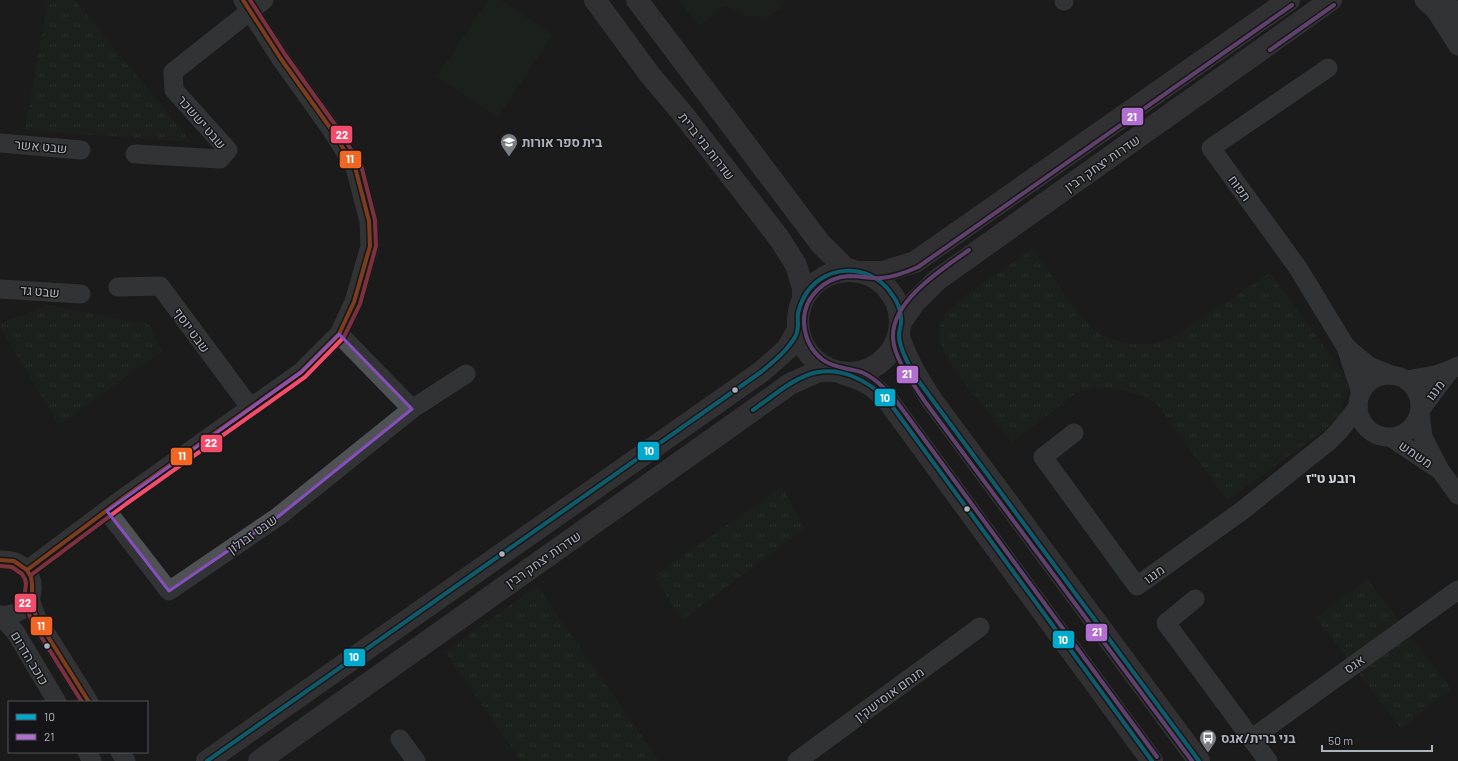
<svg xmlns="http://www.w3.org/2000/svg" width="1458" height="761" viewBox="0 0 1458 761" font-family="Barlow,Heebo,sans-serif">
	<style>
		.grass { fill: url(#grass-tufts) }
		.garden { fill: #1e261e }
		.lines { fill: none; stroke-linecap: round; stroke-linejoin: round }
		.minor { stroke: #4f5154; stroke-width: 19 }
		.major { stroke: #4c4d50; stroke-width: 22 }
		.bus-1-casing { stroke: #151517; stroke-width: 7 }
		.bus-2-casing { stroke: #151517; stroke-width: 7 }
		.bus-3-casing { stroke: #151517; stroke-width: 7 }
		.bus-4-casing { stroke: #151517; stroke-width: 7 }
		.bus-1 { stroke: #00a9ce; stroke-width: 4 }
		.bus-2 { stroke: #b36fd0; stroke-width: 4 }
		.bus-3 { stroke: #f26522; stroke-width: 4 }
		.bus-4 { stroke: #f44d6c; stroke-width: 4 }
		.marked { fill: none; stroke: #874ebe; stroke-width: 3; stroke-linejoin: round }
		.bus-dot { fill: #acb3bc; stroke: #151517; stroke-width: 1.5 }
		.labels { text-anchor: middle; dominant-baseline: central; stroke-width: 3; stroke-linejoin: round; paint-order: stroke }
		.street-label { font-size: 13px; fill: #acb3bc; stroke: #151517 }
		.poi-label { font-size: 13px; font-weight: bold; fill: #acb3bc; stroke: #151517; text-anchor: start }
		.neighbourhood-label { font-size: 14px; font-weight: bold; fill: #cdd2d8; stroke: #151517 }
		.line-badge { stroke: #151517; stroke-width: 1.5 }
		.badge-label { font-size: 11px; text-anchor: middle; font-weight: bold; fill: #fff }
	</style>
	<defs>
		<pattern id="grass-tufts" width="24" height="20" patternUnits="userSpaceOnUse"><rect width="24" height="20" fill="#1e261e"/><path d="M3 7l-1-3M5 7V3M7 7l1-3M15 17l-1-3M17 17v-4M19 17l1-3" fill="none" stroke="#3c433d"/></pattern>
	</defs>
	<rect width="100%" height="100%" fill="#1b1b1b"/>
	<g class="grass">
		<path d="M48,0H75L191,142L25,130Z"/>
		<path d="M1033,248L1077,312L1093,330L1110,339L1131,344H1154L1172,337L1270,273L1345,375L1348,391L1340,414L1329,427L1227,500L1157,405L1142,395L1119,390L1096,387L1076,393L1012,442L957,374L946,357L940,342V326L945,314L962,298Z"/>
		<path d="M48,305L150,325L162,351L59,425L0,327V324Z"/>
		<path d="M782,487L805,528L682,620L654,576Z"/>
		<path d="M1367,579L1451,689L1401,728L1316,618Z"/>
		<path d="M537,586L659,761H521L445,652Z"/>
	</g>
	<g class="garden">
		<path d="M488,0H501L553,35L498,117L437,76Z"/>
		<path d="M679,0H785L782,9L764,17L746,16L725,6L699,26Z"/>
	</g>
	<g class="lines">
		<g class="minor">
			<path d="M1424,0L1435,10L1458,46"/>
			<path d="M1446,0L1458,19"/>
			<path d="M1064,1V0"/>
			<path d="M1328,68L1211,148L1298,268L1346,347L1361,393"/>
			<path d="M0,143L81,150"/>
			<path d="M135,154L220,159L228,150L174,90L173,72L264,0"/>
			<path d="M118,287L160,286L250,407"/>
			<path d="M0,289L81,294"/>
			<path d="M339,334L412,409"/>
			<path d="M1346,347L1369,366L1391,375"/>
			<circle cx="1389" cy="406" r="31"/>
			<path d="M1406,380C1424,377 1443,375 1458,366"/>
			<path d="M1421,409L1450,370"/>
			<path d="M1420,414L1423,437L1440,470L1458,495"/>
			<path d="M1074,433L1043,457L1137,586L1243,510L1329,441L1339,431L1358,407"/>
			<path d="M1392,438L1437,468"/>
			<path d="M107,511L169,591L279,516L412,409L466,374"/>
			<path d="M0,560C44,557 42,619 0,615"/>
			<path d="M27,570L122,499L301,372L339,334L354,302L370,246L369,221L355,167L331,129L281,59L243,0"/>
			<path d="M30,599L37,619L89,702"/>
			<path d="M1195,599L1166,623L1268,761"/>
			<path d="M1,616L16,633L57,702"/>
			<path d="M400,739L416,761"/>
			<path d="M1251,739L1458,590"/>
			<path d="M87,752L92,761"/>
			<path d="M120,752L126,761"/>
			<path d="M797,761L980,627"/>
		</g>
		<g class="major">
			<path d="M595,0L650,75L683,114L779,238L796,265L803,288V299"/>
			<path d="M637,0L820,243L844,267L851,270"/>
			<circle cx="849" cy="322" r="51"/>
			<path d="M865,272H883L915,262L1289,0"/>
			<path d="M901,322L915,302L937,280L1331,0"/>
			<path d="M899,337C907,361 917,377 931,399L1199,761"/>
			<path d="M844,374C867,381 873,385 889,402L1152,761"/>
			<path d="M207,761L761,372L787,349L798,330"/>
			<path d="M259,761L790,384L819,371H832"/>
		</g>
		<g class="bus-1-casing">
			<g id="bus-1">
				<path d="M753,410C785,388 810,360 852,376C867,382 878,390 889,402L1152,761"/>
				<path d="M207,761L761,372C773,362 787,351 795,337C800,329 797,322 798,313C799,309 801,303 803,299C820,264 869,261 891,293C898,302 902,313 901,324C900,328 899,332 899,336C900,351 912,371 920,383L1199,761"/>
			</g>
		</g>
		<g class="bus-2-casing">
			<g id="bus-2">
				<path d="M1270,50L1334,5"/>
				<path d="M969,250C942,269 891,301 893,338C894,359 914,385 926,403L1192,761"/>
				<path d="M1157,757L894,398C884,388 874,377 861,372C848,368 834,368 823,360C811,351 805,337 804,323C803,297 825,277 850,276C860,276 870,279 881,278C894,277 907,272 918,267L1292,5"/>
			</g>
		</g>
		<g class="bus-3-casing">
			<g id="bus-3">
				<path d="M0,560L14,561L27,570L31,577L32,584V592L30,599L37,619L89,702"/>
				<path d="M27,570L122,499L301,372L339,334L354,302L370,246L369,221L355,167L331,129L281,59L243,0"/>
			</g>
		</g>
		<g class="bus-4-casing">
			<g id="bus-4">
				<path d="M0,566L12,567L22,574L25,579L26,584L24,600L32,622L82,702"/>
				<path d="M31,575L126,504L305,377L344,337L360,304L376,246L375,220L361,165L336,126L286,56L250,0"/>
			</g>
		</g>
		<use href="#bus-1" class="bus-1"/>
		<use href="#bus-2" class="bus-2"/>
		<use href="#bus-3" class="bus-3"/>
		<use href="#bus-4" class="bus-4"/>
	</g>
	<path d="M0 0H1458V761H0ZM339,334L412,409L279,516L169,591L107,511L301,372Z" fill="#1b1b1b" fill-opacity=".55" fill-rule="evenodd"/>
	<path class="marked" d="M339,334L412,409L279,516L169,591L107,511L301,372Z"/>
	<defs>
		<g id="school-pin" transform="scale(0.9)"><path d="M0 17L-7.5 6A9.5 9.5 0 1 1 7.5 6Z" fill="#797e84" stroke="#151517"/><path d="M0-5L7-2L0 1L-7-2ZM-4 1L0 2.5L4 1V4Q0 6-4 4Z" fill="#fff"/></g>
		<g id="bus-pin" transform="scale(0.9)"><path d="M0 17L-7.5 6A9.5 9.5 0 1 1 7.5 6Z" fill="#797e84" stroke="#151517"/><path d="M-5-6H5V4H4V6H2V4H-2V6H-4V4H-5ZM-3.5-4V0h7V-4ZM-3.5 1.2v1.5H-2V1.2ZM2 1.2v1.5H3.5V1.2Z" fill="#fff"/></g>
	</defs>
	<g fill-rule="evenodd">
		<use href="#school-pin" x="509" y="142"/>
		<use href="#bus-pin" x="1208" y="738"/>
	</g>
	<g class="bus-dot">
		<circle cx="735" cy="390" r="3.5"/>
		<circle cx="967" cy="509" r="3.5"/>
		<circle cx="502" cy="554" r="3.5"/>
		<circle cx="47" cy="646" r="3.5"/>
	</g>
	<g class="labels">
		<g class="street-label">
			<text transform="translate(202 122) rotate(49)">שבט יששכר</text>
			<text transform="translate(41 146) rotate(5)">שבט אשר</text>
			<text transform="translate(707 146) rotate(52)">שדרות בני ברית</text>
			<text transform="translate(1102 163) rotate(-35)">שדרות יצחק רבין</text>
			<text transform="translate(1240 188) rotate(54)">תפוח</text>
			<text transform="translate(40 291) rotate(4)">שבט גד</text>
			<text transform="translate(192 330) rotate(54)">שבט יוסף</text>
			<text transform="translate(1435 390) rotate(-53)">מנגו</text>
			<text transform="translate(1416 454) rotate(34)">משמש</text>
			<text transform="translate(252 534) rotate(-35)">שבט זבולון</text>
			<text transform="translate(543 559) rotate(-35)">שדרות יצחק רבין</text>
			<text transform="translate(1154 574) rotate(-36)">מנגו</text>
			<text transform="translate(30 658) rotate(59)">כוכב הדרום</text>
			<text transform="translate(1354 664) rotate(-35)">אגס</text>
			<text transform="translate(889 694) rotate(-36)">מנחם אוסישקין</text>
		</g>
		<g class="poi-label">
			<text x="522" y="142">בית ספר אורות</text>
			<text x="1221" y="738">בני ברית/אגס</text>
		</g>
		<g class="neighbourhood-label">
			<text x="1331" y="477">רובע ט"ז</text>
		</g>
	</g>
	<g class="line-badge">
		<rect x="1121" y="107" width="23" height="19" rx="4" fill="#b36fd0"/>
		<rect x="330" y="125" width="23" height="19" rx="4" fill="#f44d6c"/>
		<rect x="339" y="150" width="23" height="19" rx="4" fill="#f26522"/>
		<rect x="896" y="365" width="23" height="19" rx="4" fill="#b36fd0"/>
		<rect x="874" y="388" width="22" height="19" rx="4" fill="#00a9ce"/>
		<rect x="200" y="434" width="23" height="19" rx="4" fill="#f44d6c"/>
		<rect x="637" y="441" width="23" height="20" rx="4" fill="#00a9ce"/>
		<rect x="170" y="447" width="23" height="19" rx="4" fill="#f26522"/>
		<rect x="14" y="593" width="23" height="20" rx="4" fill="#f44d6c"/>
		<rect x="30" y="616" width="23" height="20" rx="4" fill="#f26522"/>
		<rect x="1085" y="623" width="23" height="19" rx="4" fill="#b36fd0"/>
		<rect x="1052" y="630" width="23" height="19" rx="4" fill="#00a9ce"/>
		<rect x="343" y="648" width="23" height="19" rx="4" fill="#00a9ce"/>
	</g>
	<g class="badge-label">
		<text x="1132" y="121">21</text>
		<text x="342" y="139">22</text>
		<text x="350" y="163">11</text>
		<text x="907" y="378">21</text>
		<text x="885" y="402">10</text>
		<text x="211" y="447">22</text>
		<text x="649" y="455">10</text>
		<text x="182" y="460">11</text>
		<text x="25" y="607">22</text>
		<text x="41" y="630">11</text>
		<text x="1097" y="636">21</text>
		<text x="1063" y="644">10</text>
		<text x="354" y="661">10</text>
	</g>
	<rect x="8" y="701" width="140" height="52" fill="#151517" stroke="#515459"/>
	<rect x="16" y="714" width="20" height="6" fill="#00a9ce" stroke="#515459"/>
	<text x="44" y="721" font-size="12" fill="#acb3bc">10</text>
	<rect x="16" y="734" width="20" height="6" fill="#b36fd0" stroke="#515459"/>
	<text x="44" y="741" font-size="12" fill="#acb3bc">21</text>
	<path d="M1322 745v6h110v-6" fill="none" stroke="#acb3bc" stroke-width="2"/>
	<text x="1328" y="745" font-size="12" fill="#acb3bc" stroke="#151517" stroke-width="3" paint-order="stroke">50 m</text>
</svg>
